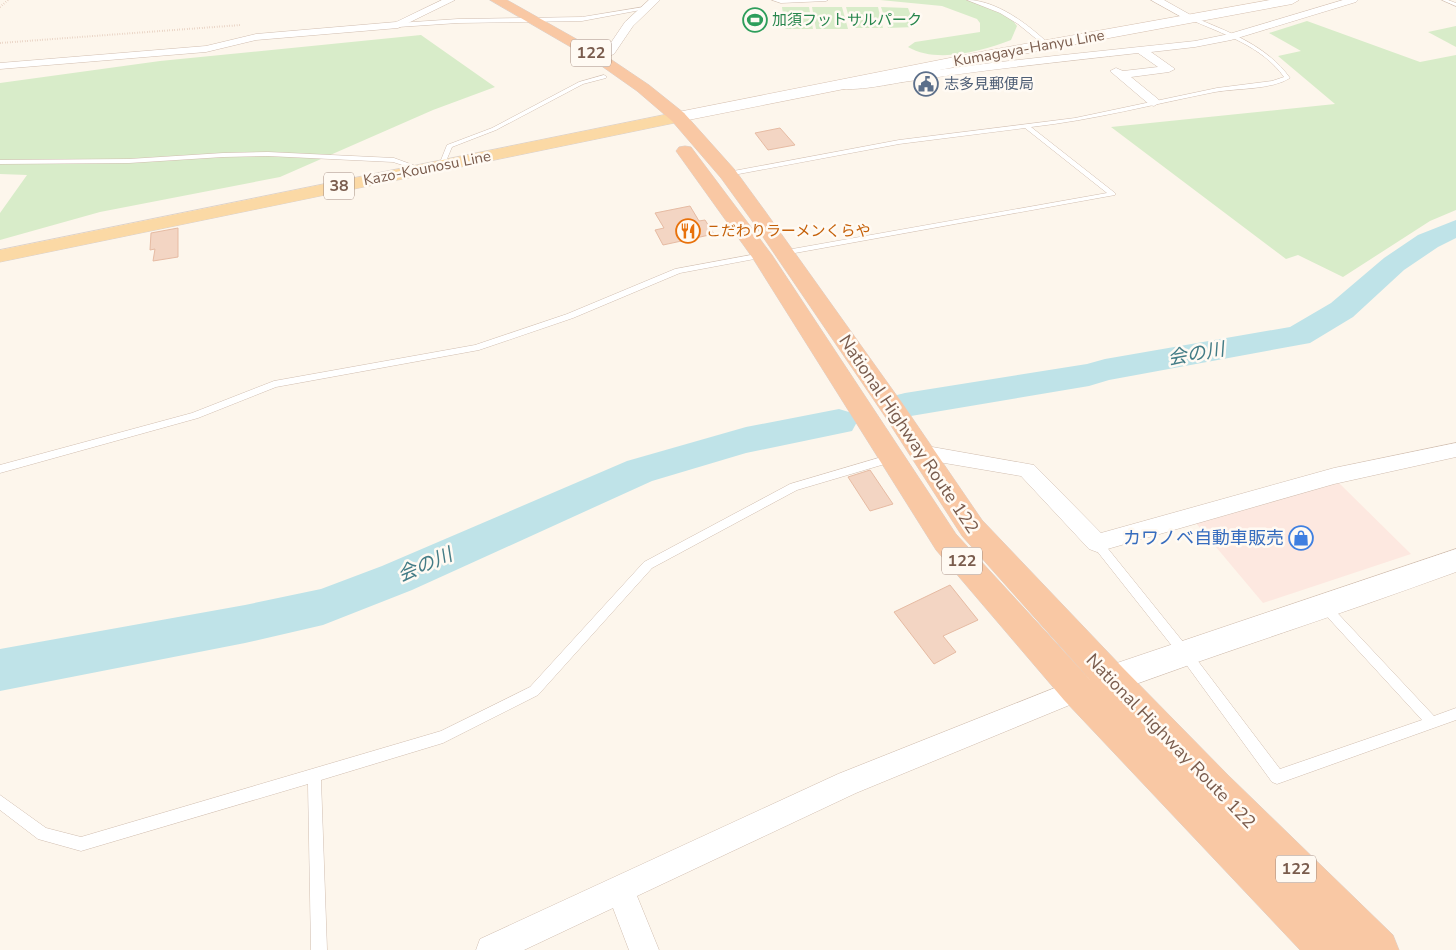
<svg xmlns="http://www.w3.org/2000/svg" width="1456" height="950" viewBox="0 0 1456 950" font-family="'Nunito Sans','Noto Sans JP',sans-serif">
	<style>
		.commercial { fill: #fde8e0 }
		.green { fill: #d8ecc9 }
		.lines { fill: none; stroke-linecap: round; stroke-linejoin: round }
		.river { fill: #bfe3e8; fill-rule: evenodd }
		.building { fill: #f3d5c3; stroke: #e6bba3 }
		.service-casing { stroke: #d1beb0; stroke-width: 1 }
		.minor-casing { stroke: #d1beb0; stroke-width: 1 }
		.tertiary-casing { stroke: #d1beb0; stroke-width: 1 }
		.secondary-casing { stroke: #d6c0b0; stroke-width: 1 }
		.primary-casing { stroke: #dad1cd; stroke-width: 1 }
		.trunk-casing { stroke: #dad1cd; stroke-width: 1 }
		.path { stroke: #d9b8a5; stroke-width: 2; stroke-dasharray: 0.5 2; stroke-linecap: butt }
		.service { fill: #fff; fill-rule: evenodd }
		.minor { fill: #fff; fill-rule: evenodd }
		.tertiary { fill: #fff; fill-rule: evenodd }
		.secondary { fill: #fff; fill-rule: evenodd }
		.primary { fill: #fbd9a5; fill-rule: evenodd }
		.trunk { fill: #f9c8a4; fill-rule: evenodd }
		.labels { text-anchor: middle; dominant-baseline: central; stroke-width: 5; stroke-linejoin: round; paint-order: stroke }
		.far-leisure-label { font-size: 15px; fill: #27864d; stroke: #fffaf3; text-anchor: start }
		.far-street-label { font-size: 15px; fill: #7a5c4d; stroke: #fffaf3 }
		.far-service-label { font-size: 15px; fill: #4e5e75; stroke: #fffaf3; text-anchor: start }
		.far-food-label { font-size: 15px; fill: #c56008; stroke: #fffaf3; text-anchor: start }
		.shield { fill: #fffaf3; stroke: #a28b7f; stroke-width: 1 }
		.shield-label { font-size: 16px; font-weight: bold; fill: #7a5c4d }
		.street-label { font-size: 18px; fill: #7a5c4d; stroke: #fffaf3 }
		.shop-label { font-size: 18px; fill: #366cbe; stroke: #fffaf3; text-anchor: end }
		.water-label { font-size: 19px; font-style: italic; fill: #437c86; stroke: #fffaf3 }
	</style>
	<rect width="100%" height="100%" fill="#fdf6ec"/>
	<path class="commercial" d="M1338,482L1411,554L1263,603L1195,522Z"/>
	<g class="green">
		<path d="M880,0H972L1010,17L1017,26L1011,40C982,51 937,64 908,47L915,42L980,32V23L977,19L942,6Z"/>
		<path d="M782,7H809L813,29H785Z"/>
		<path d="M812,7H842L848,29H816Z"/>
		<path d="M846,7H878L883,28H852Z"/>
		<path d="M881,7L908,8L915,27L888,28Z"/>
		<path d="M1307,21L1420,62L1456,55V210L1430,221L1343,277L1298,255L1286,259L1111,127L1335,104L1278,56L1301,51L1269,33Z"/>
		<path d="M1456,26V47L1428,32Z"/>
		<path d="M421,35L495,87L433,110L280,177L100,212L0,240V213L27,175L0,174V83L160,61Z"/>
	</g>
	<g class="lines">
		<g class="river">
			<path d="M1456,220V238L1438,247L1404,270L1353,317L1310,343L1109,380L1089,386L905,417L893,414L888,405L893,396L905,393L1087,364L1105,359L1290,327L1331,303L1384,258L1418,235Z"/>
			<path d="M839,409L852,413L857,422L852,431L746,453L652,481L412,590L323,625L245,643L0,691V649L245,605L321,589L382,566L627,461L746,427Z"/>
		</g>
	</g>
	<g class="building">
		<path d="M780,128L795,145L768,150L755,133Z"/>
		<path d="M690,206L699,221L705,220L714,234L663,245L655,230L664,228L655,213Z"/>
		<path d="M178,228V257L153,261L155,249L150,250L151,233Z"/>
		<path d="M870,470L893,504L870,511L848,477Z"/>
		<path d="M950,585L978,620L943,636L956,652L934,664L894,612Z"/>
	</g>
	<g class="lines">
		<g class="service-casing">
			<g id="service">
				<path d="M772,0H828L826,1L781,3Z"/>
				<path d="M967,0C997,0 1029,25 1050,45L1045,46L1018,24L1000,13Z"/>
				<path d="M1442,0H1448L1456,3V6Z"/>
				<path d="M644,7L646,9L582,21L458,23L398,27L395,25L398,23L458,19L582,17Z"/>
				<path d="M1189,17H1193C1229,32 1266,45 1290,78C1271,90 1238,88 1215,92C1154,104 1094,120 1031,127L1115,193V195L784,255L780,253L781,251L1107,193L1025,128L899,144L728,176L725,174L728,172L899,140L1075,118L1217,88L1272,81L1284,77C1262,46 1223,34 1189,19Z"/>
				<path d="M604,75L607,77L606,78L583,84L496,130L452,147L444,166L439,165L447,145L492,128L579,82Z"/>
				<path d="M268,152L394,158L424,169L421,171L393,162L268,156L223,157L129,163L0,164V160L129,159L223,153Z"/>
				<path d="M762,253L766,255L765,257L680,273L573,318L479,350L276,387L198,418L0,473V465L192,413L274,381L475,345L567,314L675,269Z"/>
				<path d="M892,454L895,455L897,458L895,461L797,490L652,568L538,695L443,743L321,780L327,950H311L308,784L81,851L38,839L0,810V795L46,828L81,837L441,731L530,687L644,562L790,484Z"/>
				<path d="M1097,539L1101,540L1188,648L1280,769L1422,720L1321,610L1319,607L1321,604L1325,602L1329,604L1434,716L1456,708V720L1277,784L1272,782L1180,656L1093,546L1092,543L1093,540Z"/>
			</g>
		</g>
		<g class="minor-casing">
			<g id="minor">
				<path d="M442,0H455L398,28L256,40L206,52L0,69V63L206,46L256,34L396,22Z"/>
				<path d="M649,0H660L633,26L614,54L602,59H594L593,57L606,50L625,22Z"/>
				<path d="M1151,0H1164L1196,18L1195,20H1187Z"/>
				<path d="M1343,0H1358L1356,2L1231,40L1195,47L1151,52L1175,69L1169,72L1131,77L1158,99L1160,102L1154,106L1150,105L1110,71L1116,68L1123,71L1158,67L1138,53C1059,62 981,70 903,82C890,84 844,94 836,86C842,80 884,78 895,76C995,61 1095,52 1195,41L1229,34Z"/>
				<path d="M1456,443V457L1334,484L1097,552L1089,549L1021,476L921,459L914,457L911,452L914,447L921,445L1034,465L1101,533L1334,468Z"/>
				<path d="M1085,676L1094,679L1097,687L1094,695L856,793L637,896L659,950H629L613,908L524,950H476L480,939L838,774Z"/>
			</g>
		</g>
		<g class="tertiary-casing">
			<path id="tertiary" d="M1456,549V572C1342,614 1225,651 1111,693L1100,689L1096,679L1100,669L1111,665Z"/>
		</g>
		<g class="secondary-casing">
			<path id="secondary" d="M1270,0H1299L1292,4L980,62L678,122L672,121L670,117L672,113L678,112L980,52Z"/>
		</g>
		<g class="primary-casing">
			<path id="primary" d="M678,112L684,113L686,117L684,121L0,262V250Z"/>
		</g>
		<g class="trunk-casing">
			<path id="trunk" d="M490,0H507L603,54L649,85L684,113L735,170L765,211L902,403L982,520L1123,668L1228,775L1393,935L1399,950H1300L1064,700L936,550L752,257L676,151L679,147L685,146L691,147L772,255L956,534L1092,682L962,536L884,415L750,218L721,178L672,121L637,91L593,60Z"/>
		</g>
		<g class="path">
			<path d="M0,7L8,0"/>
			<path d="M0,43L241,25"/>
		</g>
		<use href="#service" class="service"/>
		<use href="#minor" class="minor"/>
		<use href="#tertiary" class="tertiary"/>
		<use href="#secondary" class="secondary"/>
		<use href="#primary" class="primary"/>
		<use href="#trunk" class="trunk"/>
	</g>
	<defs>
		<g id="stadium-ring" transform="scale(1.25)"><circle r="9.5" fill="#fffaf3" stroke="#2e9e5b" stroke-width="1.5"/><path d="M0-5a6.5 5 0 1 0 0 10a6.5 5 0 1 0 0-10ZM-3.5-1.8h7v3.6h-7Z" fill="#2e9e5b"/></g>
		<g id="civic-ring" transform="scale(1.25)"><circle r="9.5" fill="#fffaf3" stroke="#5c6f8a" stroke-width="1.5"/><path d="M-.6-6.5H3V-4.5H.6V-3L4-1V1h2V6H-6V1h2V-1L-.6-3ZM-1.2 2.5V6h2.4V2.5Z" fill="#5c6f8a"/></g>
		<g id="restaurant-ring" transform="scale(1.25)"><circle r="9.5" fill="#fffaf3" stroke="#e8710a" stroke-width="1.5"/><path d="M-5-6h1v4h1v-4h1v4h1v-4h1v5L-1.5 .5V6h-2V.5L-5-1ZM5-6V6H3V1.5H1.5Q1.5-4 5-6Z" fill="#e8710a"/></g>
		<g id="shop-ring" transform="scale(1.25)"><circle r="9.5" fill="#fffaf3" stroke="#3f7fe0" stroke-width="1.5"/><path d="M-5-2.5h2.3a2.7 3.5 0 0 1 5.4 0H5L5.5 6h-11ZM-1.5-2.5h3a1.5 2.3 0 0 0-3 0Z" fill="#3f7fe0"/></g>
	</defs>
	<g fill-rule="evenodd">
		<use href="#stadium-ring" x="755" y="20"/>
		<use href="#civic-ring" x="926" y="84"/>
		<use href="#restaurant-ring" x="688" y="231"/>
		<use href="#shop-ring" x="1301" y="538"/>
	</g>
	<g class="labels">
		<g class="far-leisure-label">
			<text x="772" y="20">加須フットサルパーク</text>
		</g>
		<g class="far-street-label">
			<text transform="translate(1029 48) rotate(-10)">Kumagaya-Hanyu Line</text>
			<text transform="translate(427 168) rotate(-11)">Kazo-Kounosu Line</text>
		</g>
		<g class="far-service-label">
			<text x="944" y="84">志多見郵便局</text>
		</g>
		<g class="far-food-label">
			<text x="706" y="231">こだわりラーメンくらや</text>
		</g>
		<g class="shield">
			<rect x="571" y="39.5" width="40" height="27" rx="4"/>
			<rect x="324" y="172.5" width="30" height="27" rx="4"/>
			<rect x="942" y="547.5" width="40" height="27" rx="4"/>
			<rect x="1276" y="855.5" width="40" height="27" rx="4"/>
		</g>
		<g class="shield-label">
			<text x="591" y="53">122</text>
			<text x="339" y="186">38</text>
			<text x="962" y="561">122</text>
			<text x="1296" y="869">122</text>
		</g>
		<g class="street-label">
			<text transform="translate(909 434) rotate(56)">National Highway Route 122</text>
			<text transform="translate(1171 741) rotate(46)">National Highway Route 122</text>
		</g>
		<g class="shop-label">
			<text x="1284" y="538">カワノベ自動車販売</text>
		</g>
		<g class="water-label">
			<text transform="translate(1196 354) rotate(-10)">会の川</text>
			<text transform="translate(425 565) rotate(-23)">会の川</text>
		</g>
	</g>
</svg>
